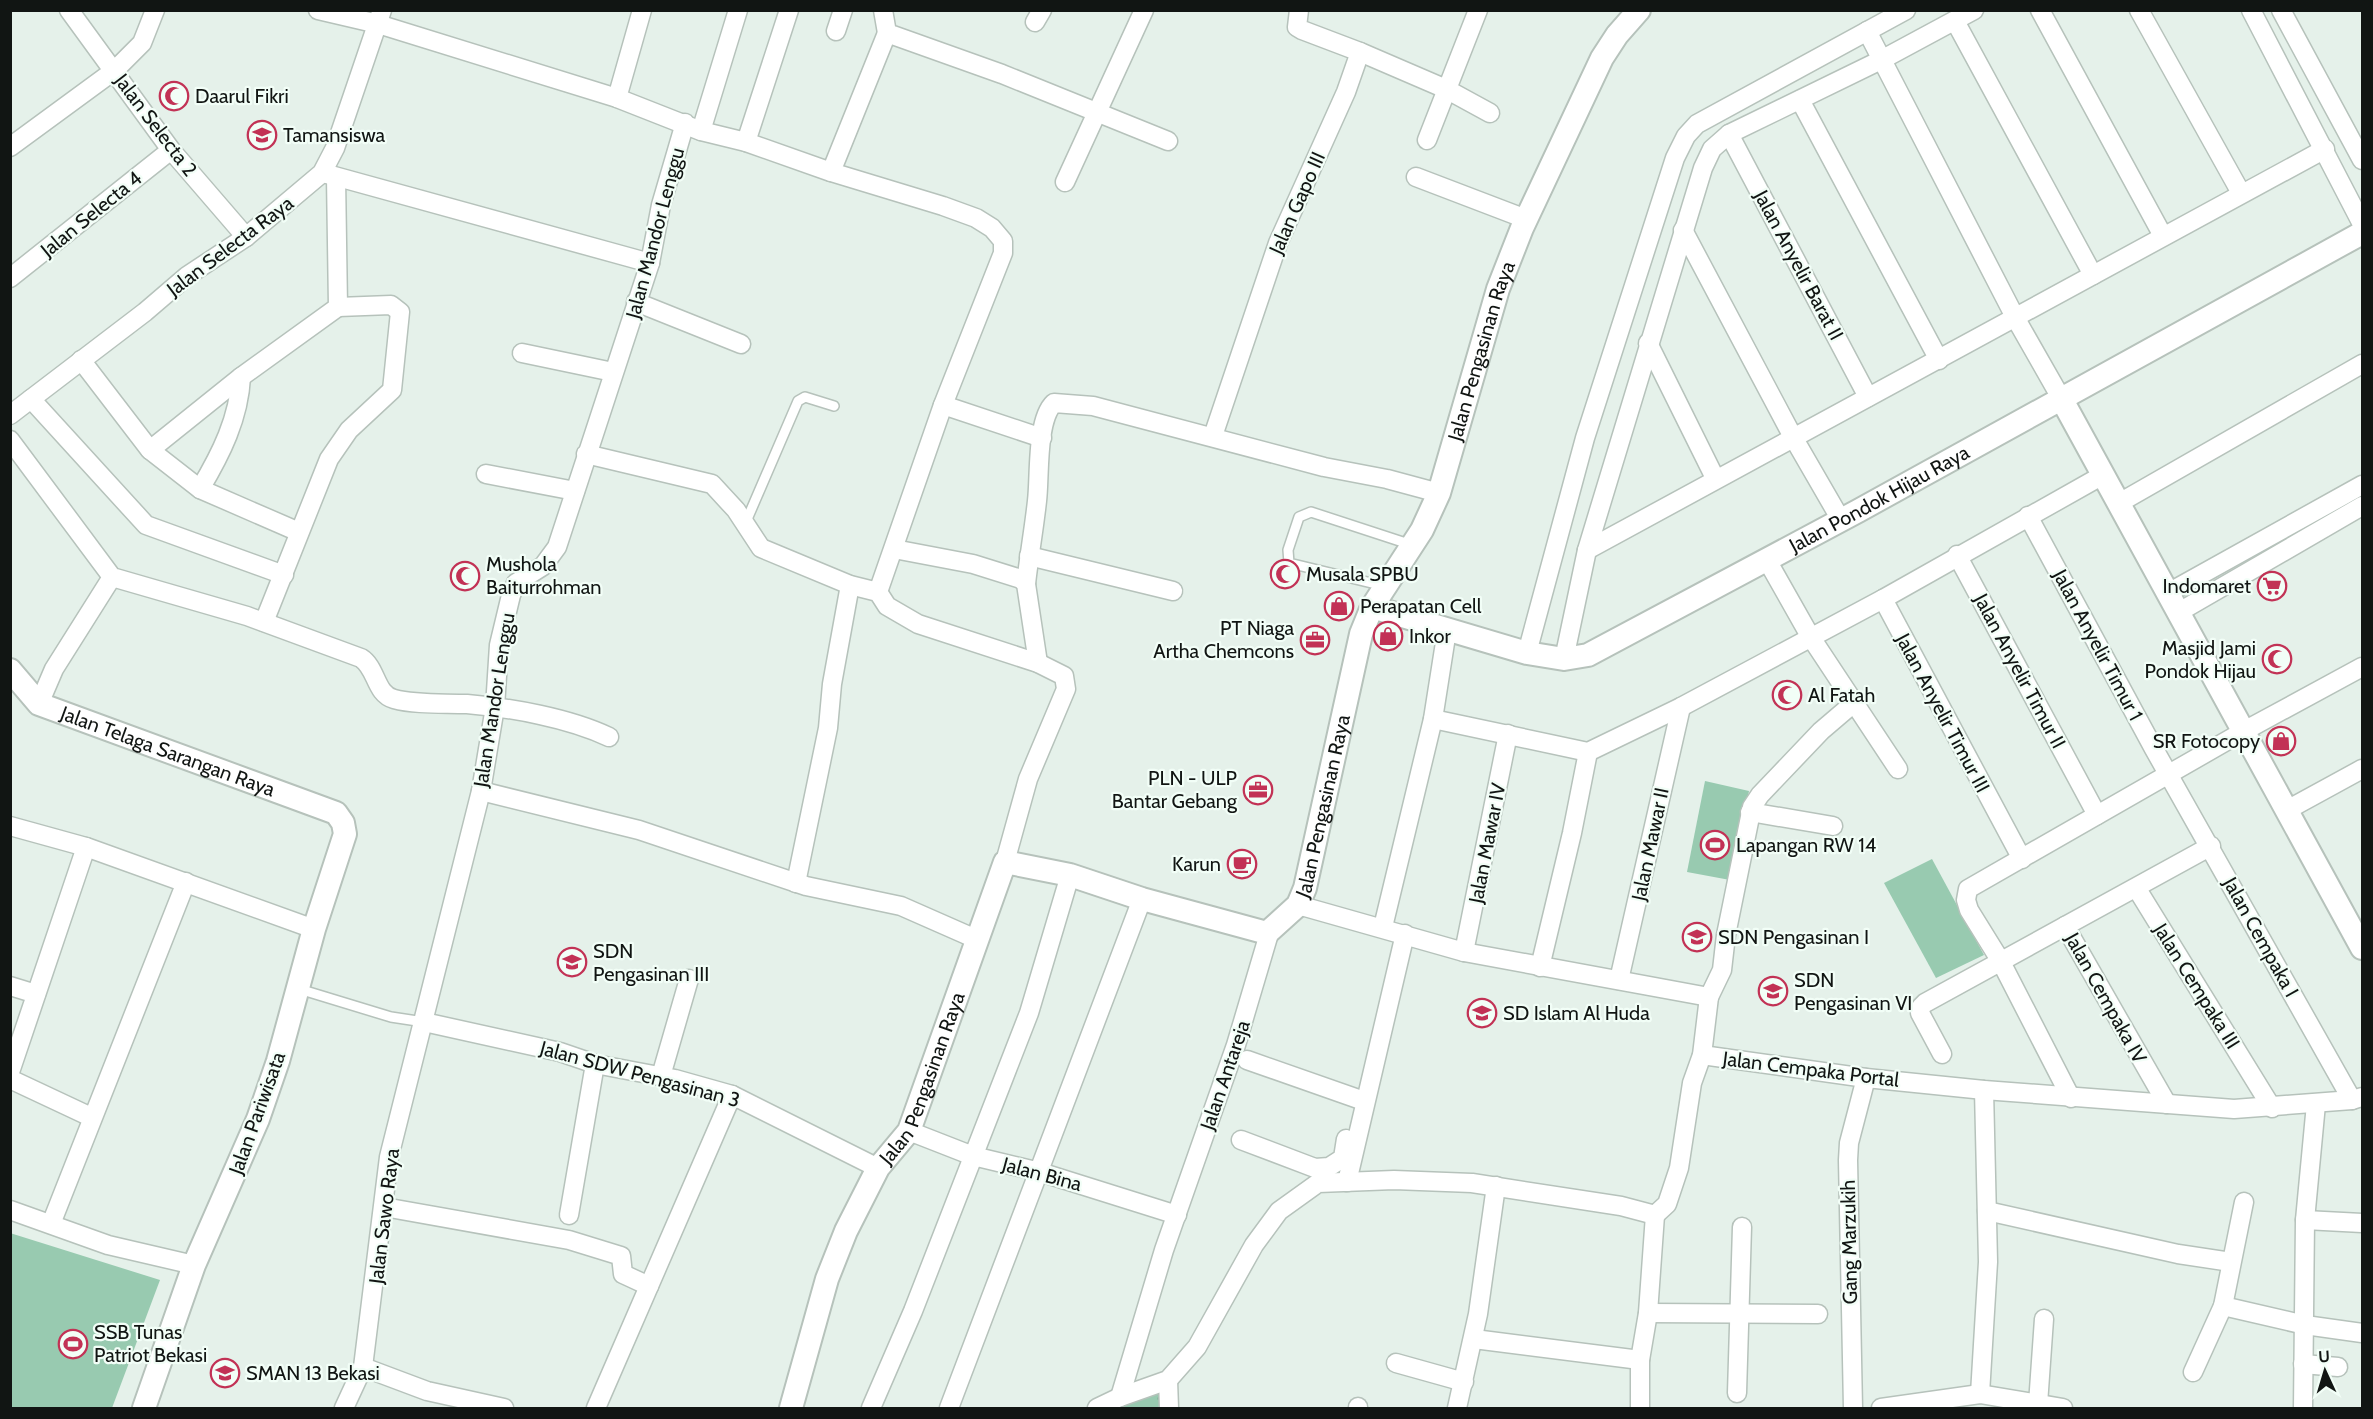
<svg xmlns="http://www.w3.org/2000/svg" width="2373" height="1419" viewBox="0 0 2373 1419" font-family="Cabin,sans-serif">
	<style>
		.forest { fill: url(#forest-crowns) }
		.park { fill: #98cab0 }
		.lines { fill: none; stroke-linecap: round; stroke-linejoin: round }
		.service-casing { stroke: #b6c2bb; stroke-width: 12 }
		.minor-casing { stroke: #b6c2bb; stroke-width: 21 }
		.tertiary-casing { stroke: #b6c2bb; stroke-width: 26 }
		.service { stroke: #fff; stroke-width: 9 }
		.minor { stroke: #fff; stroke-width: 18 }
		.tertiary { stroke: #fff; stroke-width: 22 }
		.labels { text-anchor: middle; dominant-baseline: central; stroke-width: 4.5; stroke-linejoin: round; paint-order: stroke }
		.poi-label { font-size: 20px; fill: #111513; stroke: #f2fef7; text-anchor: start }
		.street-label { font-size: 20px; fill: #111513; stroke: #f2fef7 }
	</style>
	<defs>
		<pattern id="forest-crowns" width="20" height="18" patternUnits="userSpaceOnUse" patternTransform="scale(1.5)"><rect width="20" height="18" fill="#98cab0"/><path d="M2 6a3 3 0 1 1 6 0M12 15a3 3 0 1 1 6 0" fill="none" stroke="#82ad96"/></pattern>
	</defs>
	<rect width="100%" height="100%" fill="#e5f1ea"/>
	<path class="forest" d="M1168,1380L1169,1408H1097Z"/>
	<g class="park">
		<path d="M1705,781L1749,791L1730,880L1687,872Z"/>
		<path d="M1932,859L1984,955L1936,978L1884,883Z"/>
		<path d="M10,1233L160,1280L112,1408H11Z"/>
	</g>
	<g class="lines">
		<g class="service-casing">
			<g id="service">
				<path d="M745,524L798,401L805,397L834,406"/>
				<path d="M1384,586L1289,563L1288,550L1299,517L1311,512L1412,545"/>
				<path d="M299,989L391,1017L424,1022"/>
			</g>
		</g>
		<g class="minor-casing">
			<g id="minor">
				<path d="M69,10L171,150L246,237"/>
				<path d="M318,10L378,24L617,98L701,131L746,142L831,172L943,206L976,218L992,228L1003,241V253L943,405L878,592"/>
				<path d="M883,10L887,33L1002,74L1168,141"/>
				<path d="M2040,10L2163,236"/>
				<path d="M2139,10L2241,193"/>
				<path d="M2251,10L2362,224"/>
				<path d="M2281,10L2362,160"/>
				<path d="M1955,21L2093,275"/>
				<path d="M1035,22L1042,10"/>
				<path d="M836,31L843,10"/>
				<path d="M1867,31L2016,319L2061,398"/>
				<path d="M1360,52L1446,89L1490,113"/>
				<path d="M617,98L642,10"/>
				<path d="M1800,100L1939,360"/>
				<path d="M701,131L738,10"/>
				<path d="M1729,134L1868,397"/>
				<path d="M1427,140L1478,10"/>
				<path d="M746,142L789,10"/>
				<path d="M10,147L115,70L142,43L155,10"/>
				<path d="M831,172L887,33"/>
				<path d="M327,174L650,263"/>
				<path d="M1416,177L1526,219"/>
				<path d="M1065,182L1144,10"/>
				<path d="M1683,230L1793,437L1841,520"/>
				<path d="M10,278L171,150"/>
				<path d="M636,302L741,344"/>
				<path d="M1648,343L1715,478"/>
				<path d="M522,353L613,372"/>
				<path d="M81,360L150,450L241,377L338,307L336,177"/>
				<path d="M31,399L146,525L284,575"/>
				<path d="M943,405L1042,438"/>
				<path d="M10,415L145,312L187,276L246,237L322,173L335,148L382,10"/>
				<path d="M1213,436L1278,243L1346,92L1360,52L1302,30L1297,27L1299,10"/>
				<path d="M10,440L112,577L247,616L361,658C377,668 375,694 394,699C416,705 444,703 467,704C512,708 569,718 609,737"/>
				<path d="M150,450L200,489L299,532"/>
				<path d="M586,454L712,484L736,510L761,548L850,585L878,592L887,606L918,624L1038,663L1064,676L1066,689L1028,779L1005,862"/>
				<path d="M486,474L575,491"/>
				<path d="M200,489C221,454 239,418 241,377"/>
				<path d="M2119,503L2362,364"/>
				<path d="M2028,516L2154,749L2352,1100"/>
				<path d="M894,549L973,564L1021,579L1026,584L1038,663"/>
				<path d="M1587,550L2325,149"/>
				<path d="M1957,555L2097,815"/>
				<path d="M1029,556L1173,591"/>
				<path d="M1767,560L1810,636L1898,769"/>
				<path d="M1026,584C1029,556 1034,529 1037,501C1040,477 1036,420 1054,403L1093,406L1324,467L1387,479L1439,493"/>
				<path d="M2168,593L2362,485"/>
				<path d="M1883,599L2022,859"/>
				<path d="M2179,612L2362,506"/>
				<path d="M264,622L329,459L349,430L392,390L400,312L391,305L338,307"/>
				<path d="M1527,653L1585,438L1675,158L1686,136L1697,124L1906,10"/>
				<path d="M1564,659L1587,550L1703,168L1712,149L1729,134L1883,59L1974,10"/>
				<path d="M39,704L54,669L112,577"/>
				<path d="M1433,719L1588,752L1681,707L1883,599L2103,475"/>
				<path d="M481,791L639,830L806,886L901,906L976,939"/>
				<path d="M2287,810L2362,769"/>
				<path d="M1750,812L1833,826"/>
				<path d="M10,826L86,847L314,929"/>
				<path d="M796,883L828,728L832,684L850,585"/>
				<path d="M2137,889L2272,1108"/>
				<path d="M2065,926L2167,1104"/>
				<path d="M1383,927L1433,719L1447,630"/>
				<path d="M1464,952L1508,734"/>
				<path d="M1540,967L1572,833L1588,752"/>
				<path d="M1619,980L1681,707"/>
				<path d="M10,986L36,994"/>
				<path d="M1709,997L1722,970L1726,935L1752,807L1760,795L1821,731L1855,702"/>
				<path d="M424,1022L560,1052L595,1064L675,1079L732,1095L878,1168"/>
				<path d="M1942,1054L1920,1013L1921,1007L1925,1003L2211,846"/>
				<path d="M1702,1055L1866,1078L1984,1090L2234,1109L2352,1100L2362,1097"/>
				<path d="M1247,1060L1364,1101"/>
				<path d="M10,1072L86,847"/>
				<path d="M661,1076L689,979"/>
				<path d="M10,1079L91,1117"/>
				<path d="M2071,1098L2000,960L1969,910L1966,900L1968,889L2244,731L2362,667"/>
				<path d="M909,1131L973,1156L1040,1172L1177,1215"/>
				<path d="M1241,1140L1315,1168L1329,1167L1343,1158L1346,1139"/>
				<path d="M1347,1182L1405,934"/>
				<path d="M384,1207L569,1240L621,1256L623,1274L649,1286"/>
				<path d="M10,1210L108,1245L194,1265"/>
				<path d="M1987,1211L2178,1254L2231,1262"/>
				<path d="M569,1215L595,1064"/>
				<path d="M2305,1220L2362,1223"/>
				<path d="M51,1224L186,882"/>
				<path d="M2223,1306L2305,1325L2362,1333"/>
				<path d="M1648,1313L1818,1314"/>
				<path d="M1474,1339L1640,1360"/>
				<path d="M1396,1363L1464,1382"/>
				<path d="M2303,1364L2338,1367"/>
				<path d="M363,1367L427,1391L504,1408"/>
				<path d="M2193,1372L2223,1306L2244,1202"/>
				<path d="M1168,1380L1169,1408"/>
				<path d="M1737,1393L1742,1227"/>
				<path d="M1980,1394L1988,1262L1984,1090"/>
				<path d="M1120,1397L1164,1250L1236,1045L1268,937L1267,933"/>
				<path d="M2038,1404L2044,1319"/>
				<path d="M344,1408L363,1367L389,1157L481,791L495,707L499,645L511,595L516,583L543,566L557,547L650,263L661,205L685,123"/>
				<path d="M596,1408L732,1095"/>
				<path d="M871,1408L913,1311L1029,1013L1070,875"/>
				<path d="M949,1408L1142,899"/>
				<path d="M1097,1408L1120,1397L1168,1380L1197,1347L1254,1245L1279,1211L1318,1183L1394,1180L1472,1183L1621,1206L1655,1215L1667,1204L1679,1168L1692,1083L1702,1055L1709,997L1464,952L1298,905"/>
				<path d="M1358,1408V1407"/>
				<path d="M1457,1408L1478,1314L1496,1186"/>
				<path d="M1640,1408V1360L1648,1313L1655,1215"/>
				<path d="M1853,1408L1848,1160L1849,1143L1866,1078"/>
				<path d="M1881,1408L1980,1394L2063,1408"/>
				<path d="M2303,1408L2305,1220L2316,1104"/>
			</g>
		</g>
		<g class="tertiary-casing">
			<g id="tertiary">
				<path d="M2061,398L2362,948"/>
				<path id="s1" d="M1372,607L1527,653L1564,659L1588,655L1858,511L2362,233"/>
				<path id="s2" d="M10,670L39,704L336,813L343,823L345,834L314,929L278,1061L258,1119L194,1265L144,1408"/>
				<path id="s3" d="M791,1408L827,1279L846,1231L878,1168L909,1131L1005,862L1070,875L1142,899L1267,933L1298,905L1305,888L1361,634L1372,607L1422,530L1439,493L1498,289L1522,228L1602,58L1617,35L1639,10"/>
			</g>
		</g>
		<use href="#service" class="service"/>
		<use href="#minor" class="minor"/>
		<use href="#tertiary" class="tertiary"/>
	</g>
	<defs>
		<g id="mosque-ring" transform="scale(1.5)"><circle r="9.5" fill="#f2fef7" stroke="#c23255" stroke-width="1.5"/><path d="M3.5-4.9A6 6 0 1 0 3.5 4.9A5 5 0 1 1 3.5-4.9Z" fill="#c23255"/></g>
		<g id="school-ring" transform="scale(1.5)"><circle r="9.5" fill="#f2fef7" stroke="#c23255" stroke-width="1.5"/><path d="M0-5L7-2L0 1L-7-2ZM-4 1L0 2.5L4 1V4Q0 6-4 4Z" fill="#c23255"/></g>
		<g id="supermarket-ring" transform="scale(1.5)"><circle r="9.5" fill="#f2fef7" stroke="#c23255" stroke-width="1.5"/><path d="M-6-5.5h2.5l.6 2H6L4.5 2H-2.5L-4.4-4H-6ZM-1.5 3.2a1.3 1.3 0 1 0 .1 0ZM3 3.2a1.3 1.3 0 1 0 .1 0Z" fill="#c23255"/></g>
		<g id="shop-ring" transform="scale(1.5)"><circle r="9.5" fill="#f2fef7" stroke="#c23255" stroke-width="1.5"/><path d="M-5-2.5h2.3a2.7 3.5 0 0 1 5.4 0H5L5.5 6h-11ZM-1.5-2.5h3a1.5 2.3 0 0 0-3 0Z" fill="#c23255"/></g>
		<g id="office-ring" transform="scale(1.5)"><circle r="9.5" fill="#f2fef7" stroke="#c23255" stroke-width="1.5"/><path d="M-6-3h4V-5.5h4V-3h4V5H-6ZM-1-4.5V-3h2v-1.5ZM-6 0V1H6V0Z" fill="#c23255"/></g>
		<g id="stadium-ring" transform="scale(1.5)"><circle r="9.5" fill="#f2fef7" stroke="#c23255" stroke-width="1.5"/><path d="M0-5a6.5 5 0 1 0 0 10a6.5 5 0 1 0 0-10ZM-3.5-1.8h7v3.6h-7Z" fill="#c23255"/></g>
		<g id="cafe-ring" transform="scale(1.5)"><circle r="9.5" fill="#f2fef7" stroke="#c23255" stroke-width="1.5"/><path d="M-5.5-4.5H6V0H3Q3 3.5 0 3.5H-2.5Q-5.5 3.5-5.5 0ZM3-3.2v2h1.7v-2ZM-6 4.5H4V6H-6Z" fill="#c23255"/></g>
	</defs>
	<g fill-rule="evenodd">
		<use href="#mosque-ring" x="174" y="96"/>
		<use href="#school-ring" x="262" y="135"/>
		<use href="#mosque-ring" x="1285" y="574"/>
		<use href="#mosque-ring" x="465" y="576"/>
		<use href="#supermarket-ring" x="2272" y="586"/>
		<use href="#shop-ring" x="1339" y="606"/>
		<use href="#shop-ring" x="1388" y="636"/>
		<use href="#office-ring" x="1315" y="640"/>
		<use href="#mosque-ring" x="2277" y="659"/>
		<use href="#mosque-ring" x="1787" y="695"/>
		<use href="#shop-ring" x="2281" y="741"/>
		<use href="#office-ring" x="1258" y="790"/>
		<use href="#stadium-ring" x="1715" y="845"/>
		<use href="#cafe-ring" x="1242" y="864"/>
		<use href="#school-ring" x="1697" y="937"/>
		<use href="#school-ring" x="572" y="962"/>
		<use href="#school-ring" x="1773" y="991"/>
		<use href="#school-ring" x="1482" y="1013"/>
		<use href="#stadium-ring" x="73" y="1344"/>
		<use href="#school-ring" x="225" y="1373"/>
	</g>
	<g class="labels">
		<g class="poi-label">
			<text x="195" y="96">Daarul Fikri</text>
			<text x="283" y="135">Tamansiswa</text>
			<text x="486" y="564">Mushola<tspan x="486" dy="23">Baiturrohman</tspan></text>
			<text x="1306" y="574">Musala SPBU</text>
			<text x="2251" y="586" text-anchor="end">Indomaret</text>
			<text x="1360" y="606">Perapatan Cell</text>
			<text x="1294" y="628" text-anchor="end">PT Niaga<tspan x="1294" dy="23">Artha Chemcons</tspan></text>
			<text x="1409" y="636">Inkor</text>
			<text x="2256" y="648" text-anchor="end">Masjid Jami<tspan x="2256" dy="23">Pondok Hijau</tspan></text>
			<text x="1808" y="695">Al Fatah</text>
			<text x="2260" y="741" text-anchor="end">SR Fotocopy</text>
			<text x="1237" y="778" text-anchor="end">PLN - ULP<tspan x="1237" dy="23">Bantar Gebang</tspan></text>
			<text x="1736" y="845">Lapangan RW 14</text>
			<text x="1221" y="864" text-anchor="end">Karun</text>
			<text x="1718" y="937">SDN Pengasinan I</text>
			<text x="593" y="951">SDN<tspan x="593" dy="23">Pengasinan III</tspan></text>
			<text x="1794" y="980">SDN<tspan x="1794" dy="23">Pengasinan VI</tspan></text>
			<text x="1503" y="1013">SD Islam Al Huda</text>
			<text x="94" y="1332">SSB Tunas<tspan x="94" dy="23">Patriot Bekasi</tspan></text>
			<text x="246" y="1373">SMAN 13 Bekasi</text>
		</g>
		<g class="street-label">
			<text transform="translate(156 125) rotate(53)">Jalan Selecta 2</text>
			<text transform="translate(1297 203) rotate(-66)">Jalan Gapo III</text>
			<text transform="translate(91 214) rotate(-39)">Jalan Selecta 4</text>
			<text transform="translate(655 233) rotate(-75)">Jalan Mandor Lenggu</text>
			<text transform="translate(230 246) rotate(-37)">Jalan Selecta Raya</text>
			<text transform="translate(1799 265) rotate(62)">Jalan Anyelir Barat II</text>
			<text stroke="none"><textPath href="#s3" startOffset="1492">Jalan Pengasinan Raya</textPath></text>
			<text stroke="none"><textPath href="#s1" startOffset="554">Jalan Pondok Hijau Raya</textPath></text>
			<text transform="translate(2098 645) rotate(62)">Jalan Anyelir Timur 1</text>
			<text transform="translate(2020 671) rotate(62)">Jalan Anyelir Timur II</text>
			<text transform="translate(494 700) rotate(-81)">Jalan Mandor Lenggu</text>
			<text transform="translate(1943 713) rotate(62)">Jalan Anyelir Timur III</text>
			<text stroke="none"><textPath href="#s2" startOffset="182">Jalan Telaga Sarangan Raya</textPath></text>
			<text stroke="none"><textPath href="#s3" startOffset="1006">Jalan Pengasinan Raya</textPath></text>
			<text transform="translate(1487 843) rotate(-79)">Jalan Mawar IV</text>
			<text transform="translate(1650 844) rotate(-78)">Jalan Mawar II</text>
			<text transform="translate(2261 937) rotate(61)">Jalan Cempaka I</text>
			<text transform="translate(2197 986) rotate(58)">Jalan Cempaka III</text>
			<text transform="translate(2106 998) rotate(61)">Jalan Cempaka IV</text>
			<text transform="translate(1811 1069) rotate(7)">Jalan Cempaka Portal</text>
			<text transform="translate(640 1074) rotate(15)">Jalan SDW Pengasinan 3</text>
			<text transform="translate(1225 1075) rotate(-71)">Jalan Antareja</text>
			<text stroke="none"><textPath href="#s3" startOffset="358">Jalan Pengasinan Raya</textPath></text>
			<text transform="translate(257 1113) rotate(-70)">Jalan Pariwisata</text>
			<text transform="translate(1042 1174) rotate(15)">Jalan Bina</text>
			<text transform="translate(384 1216) rotate(-83)">Jalan Sawo Raya</text>
			<text transform="translate(1849 1242) rotate(-91)">Gang Marzukih</text>
		</g>
	</g>
	<rect width="2373" height="1419" fill="none" stroke="#111513" stroke-width="24"/>
	<g transform="translate(2325 1371) rotate(356)" stroke="#f2fef7" stroke-width="4.5" paint-order="stroke">
	<path d="M0-4.5L10 22L0 15L-10 22Z" fill="#111513"/>
	<text y="-9" font-size="16" font-weight="bold" text-anchor="middle" fill="#111513">U</text>
	</g>
</svg>
